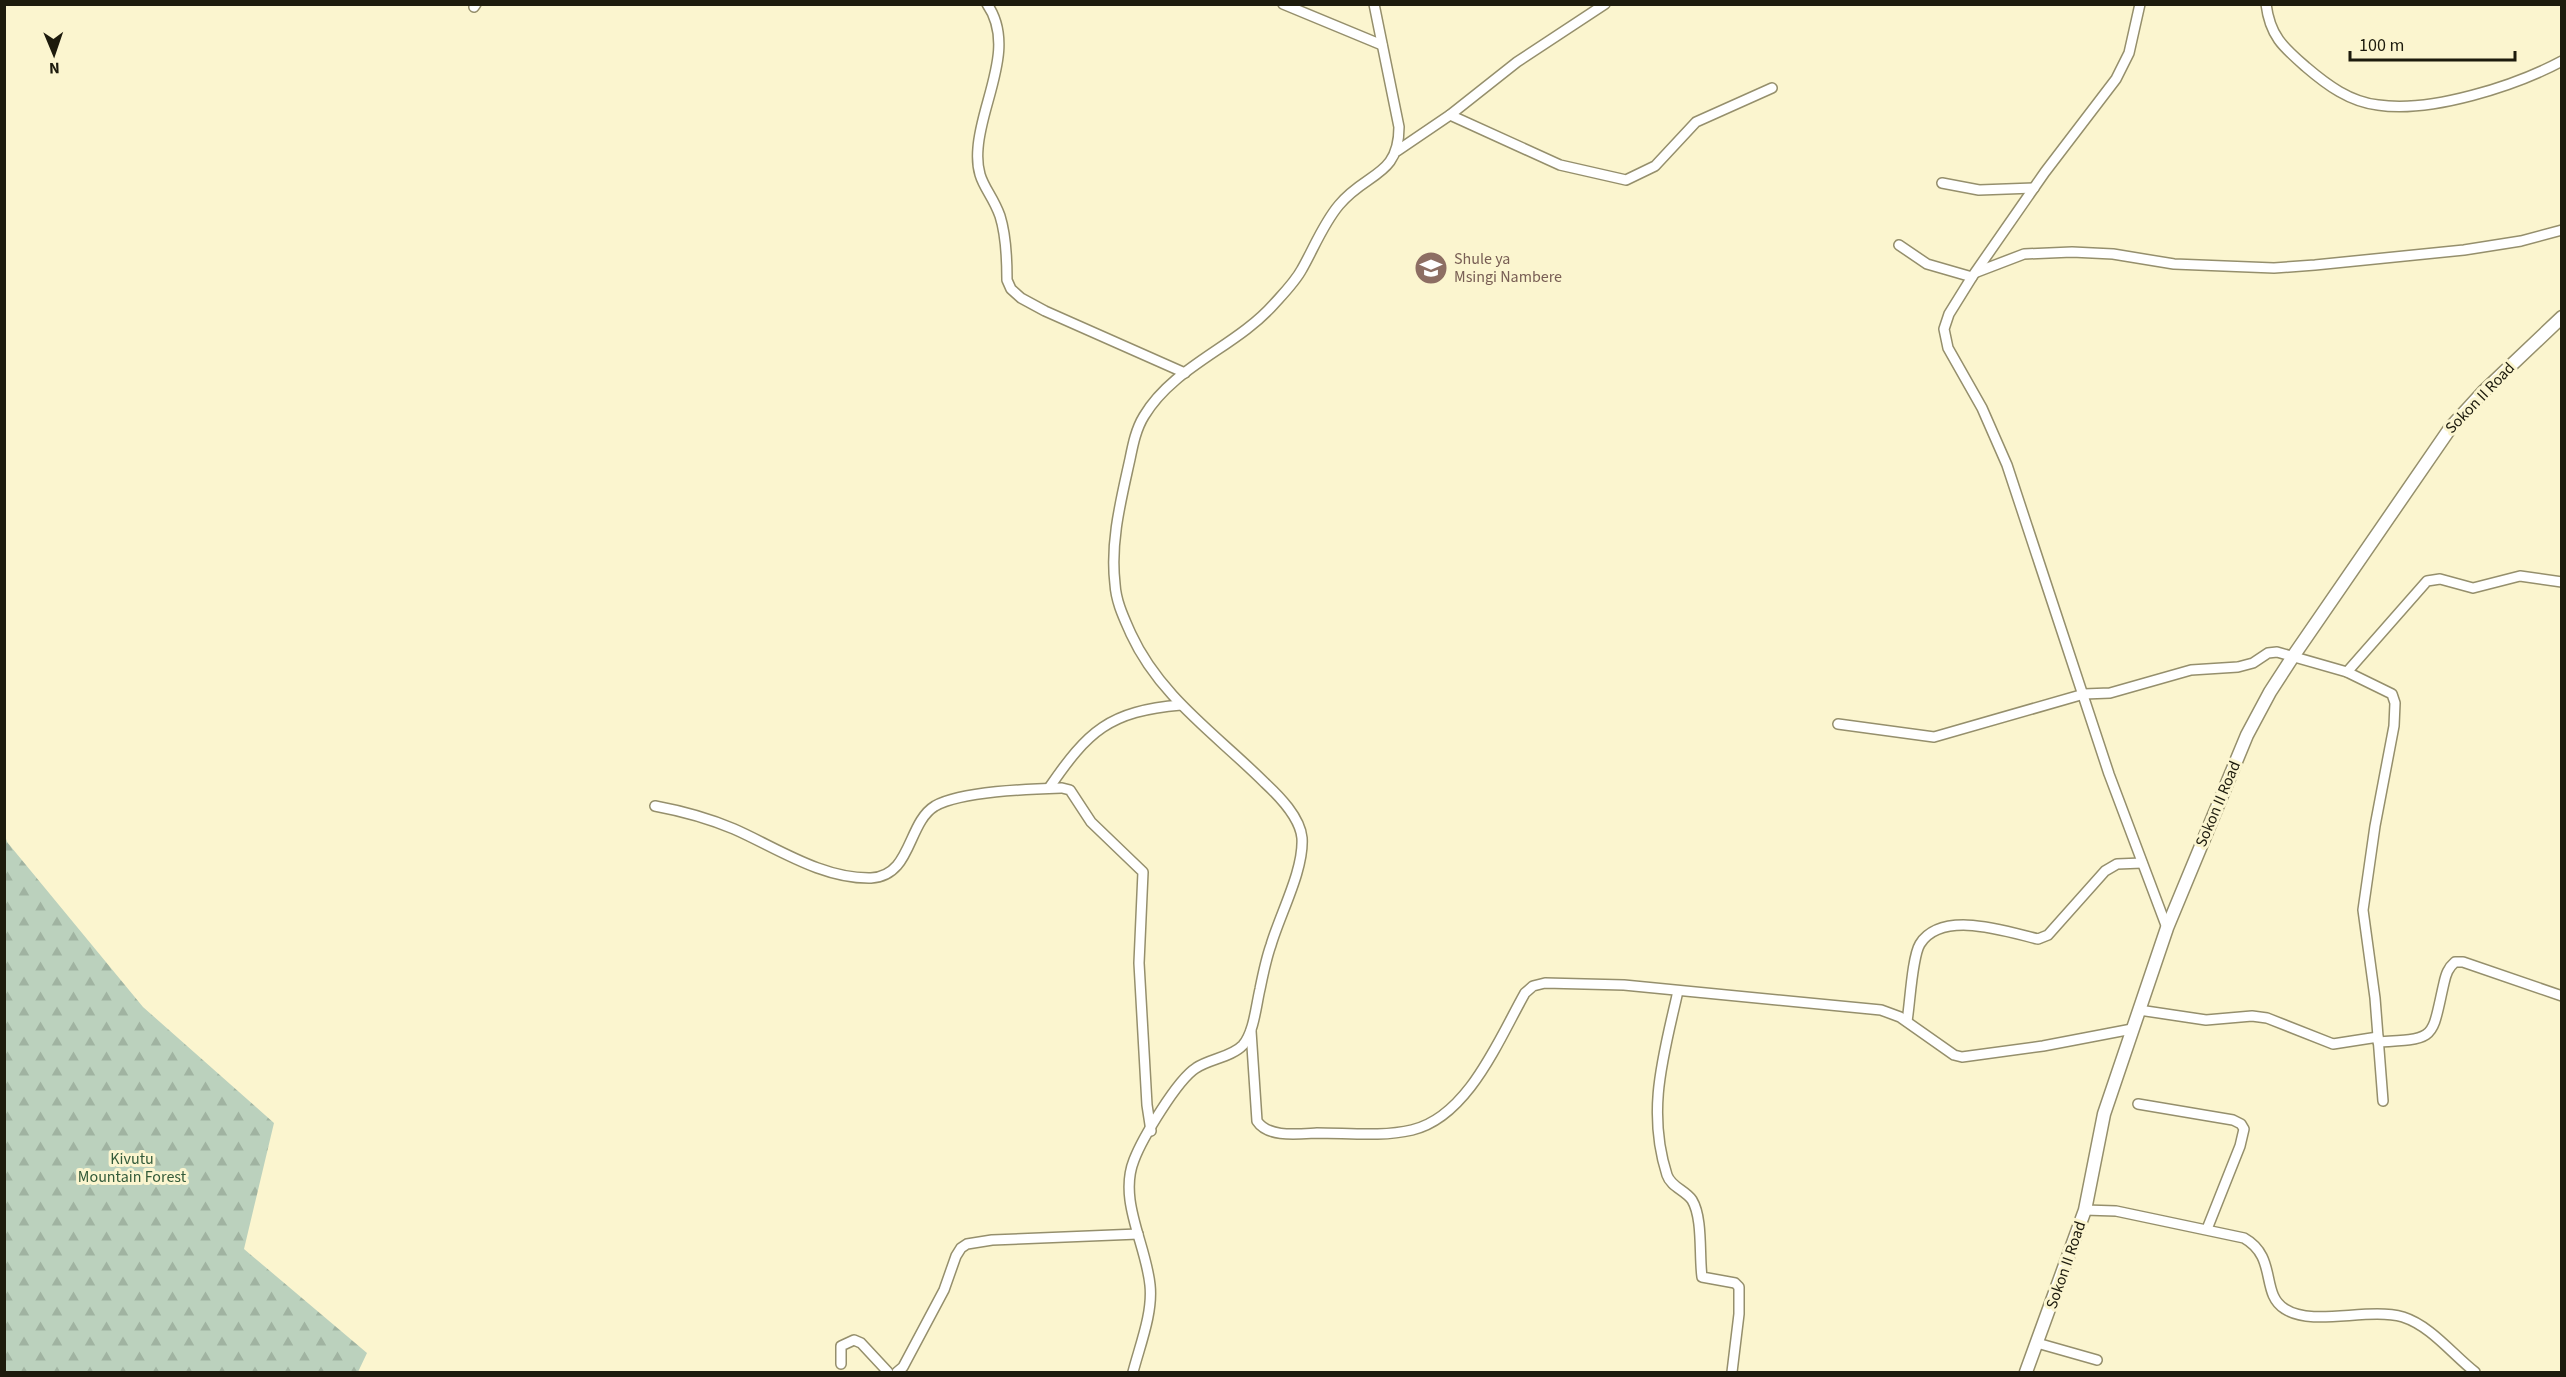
<svg xmlns="http://www.w3.org/2000/svg" width="2566" height="1377" viewBox="0 0 2566 1377" font-family="'Source Sans 3',sans-serif">
	<style>
		.forest { fill: url(#forest-firs) }
		.lines { fill: none; stroke-linecap: round; stroke-linejoin: round }
		.minor-casing { stroke: #958f6c; stroke-width: 12 }
		.tertiary-casing { stroke: #958f6c; stroke-width: 15 }
		.minor { stroke: #fff; stroke-width: 9 }
		.tertiary { stroke: #fff; stroke-width: 12 }
		.labels { text-anchor: middle; dominant-baseline: central; stroke-width: 6; stroke-linejoin: round; paint-order: stroke }
		.education-label { font-size: 16px; fill: #785e54; stroke: #fbf5cf; text-anchor: start }
		.street-label { font-size: 16px; fill: #1d1b0d; stroke: #fbf5cf }
		.park-label { font-size: 16px; fill: #325a39; stroke: #fbf5cf }
	</style>
	<defs>
		<pattern id="forest-firs" width="22" height="20" patternUnits="userSpaceOnUse" patternTransform="scale(1.5)"><rect width="22" height="20" fill="#bbd1bd"/><path d="M5 1l3.5 6h-7zM16 11l3.5 6h-7z" fill="#a0b3a1"/></pattern>
	</defs>
	<rect width="100%" height="100%" fill="#fbf5cf"/>
	<path class="forest" d="M4,832L7,842L143,1007L274,1123L244,1249L367,1353L358,1372H5Z"/>
	<g class="lines">
		<g class="minor-casing">
			<g id="minor">
				<path d="M987,4C1017,47 981,102 978,148C975,183 990,188 1000,216C1006,235 1007,261 1007,280L1011,289L1021,298L1045,311L1185,373"/>
				<path d="M1283,4L1382,45"/>
				<path d="M2140,4L2129,53L2116,79L2045,172L1972,277L1949,314L1944,329L1948,348L1982,408L2007,465L2109,774L2167,928"/>
				<path d="M2266,4C2270,36 2283,47 2306,67C2327,85 2350,102 2378,105C2431,113 2515,86 2562,61"/>
				<path d="M474,7L476,4"/>
				<path d="M1450,115L1560,165L1626,180L1655,166L1696,122L1772,88"/>
				<path d="M1397,151L1450,115L1517,62L1605,4"/>
				<path d="M1942,183L1979,190L2034,188"/>
				<path d="M1899,245L1927,264L1972,277"/>
				<path d="M1977,272L2024,254L2072,252L2113,254L2174,264L2274,268L2315,265L2464,250L2521,241L2562,230"/>
				<path d="M2347,672L2427,581L2440,579L2473,588L2520,576L2562,582"/>
				<path d="M1838,724L1934,737L2084,694L2110,693L2191,670L2238,667L2253,663L2268,653L2277,652L2347,672L2392,694L2395,703L2394,726L2375,826L2363,910L2375,998L2383,1101"/>
				<path d="M1049,788C1088,731 1109,711 1181,705"/>
				<path d="M655,806C682,811 708,818 734,829C777,848 822,879 871,878C912,876 907,823 935,806C962,791 1030,789 1062,788L1070,790L1091,822L1143,872L1139,963L1147,1105L1151,1131"/>
				<path d="M1678,991C1664,1054 1646,1110 1667,1175C1671,1187 1685,1190 1692,1200C1703,1218 1699,1255 1702,1277L1735,1283L1739,1287V1314L1732,1372"/>
				<path d="M2139,1010L2206,1020L2252,1016L2267,1018L2333,1044L2378,1037"/>
				<path d="M1907,1021C1910,1004 1912,957 1920,944C1942,909 2008,932 2038,939L2048,935L2105,871L2117,864L2142,863"/>
				<path d="M1251,1031L1257,1121C1268,1138 1298,1134 1317,1133C1348,1133 1382,1137 1412,1130C1468,1117 1499,1039 1525,993L1533,986L1545,983L1624,985L1881,1010L1900,1017L1954,1055L1962,1057L2043,1046L2132,1029"/>
				<path d="M2378,1042C2438,1039 2431,1039 2444,983C2446,974 2448,968 2455,962H2463L2562,996"/>
				<path d="M2138,1104L2233,1120L2241,1124L2244,1129L2240,1146L2207,1229"/>
				<path d="M2085,1210L2116,1211L2244,1238C2278,1257 2260,1294 2285,1309C2313,1327 2368,1307 2403,1317C2431,1326 2452,1354 2475,1372"/>
				<path d="M2037,1343L2097,1360"/>
				<path d="M841,1364V1346L854,1340L861,1343L888,1372"/>
				<path d="M897,1372L903,1367L944,1290L956,1256L961,1248L967,1244L992,1240L1138,1234"/>
				<path d="M1133,1372C1140,1345 1153,1313 1150,1285C1146,1244 1118,1200 1134,1160C1142,1139 1177,1080 1196,1068C1209,1059 1232,1057 1243,1045C1254,1032 1256,1006 1260,989C1263,974 1266,959 1271,945C1280,914 1304,870 1302,838C1300,817 1279,796 1265,783C1217,735 1160,697 1131,634C1124,618 1116,602 1115,584C1110,542 1121,500 1130,459C1133,444 1136,429 1144,416C1174,366 1236,347 1274,304C1283,294 1295,282 1302,269C1314,248 1323,224 1339,205C1366,172 1399,177 1399,127L1374,4"/>
			</g>
		</g>
		<g class="tertiary-casing">
			<path id="tertiary" d="M2026,1372L2085,1210L2104,1114L2167,928L2247,735L2270,692L2294,655L2451,427L2483,392L2562,317"/>
		</g>
		<use href="#minor" class="minor"/>
		<use href="#tertiary" class="tertiary"/>
	</g>
	<defs>
		<g id="school-disc" transform="scale(1.725)"><circle r="9.5" fill="#8d6e63" stroke="#fbf5cf"/><path d="M0-5L7-2L0 1L-7-2ZM-4 1L0 2.5L4 1V4Q0 6-4 4Z" fill="#fff"/></g>
	</defs>
	<g fill-rule="evenodd">
		<use href="#school-disc" x="1431" y="268"/>
	</g>
	<g class="labels">
		<g class="education-label">
			<text x="1454" y="259">Shule ya<tspan x="1454" dy="18">Msingi Nambere</tspan></text>
		</g>
		<g class="street-label">
			<text transform="translate(2480 398) rotate(-46)">Sokon II Road</text>
			<text transform="translate(2218 804) rotate(-67)">Sokon II Road</text>
			<text transform="translate(2066 1265) rotate(-71)">Sokon II Road</text>
		</g>
		<g class="park-label">
			<text x="132" y="1159">Kivutu<tspan x="132" dy="18">Mountain Forest</tspan></text>
		</g>
	</g>
	<rect width="2566" height="1377" fill="none" stroke="#1d1b0d" stroke-width="12"/>
	<g transform="translate(54 54) rotate(178)" stroke="#fbf5cf" stroke-width="4.5" paint-order="stroke">
	<path d="M0-4.5L10 22L0 15L-10 22Z" fill="#1d1b0d"/>
	<text y="-9" font-size="16" font-weight="bold" text-anchor="middle" fill="#1d1b0d">N</text>
	</g>
	<path d="M2350 51v9h165v-9" fill="none" stroke="#1d1b0d" stroke-width="3"/>
	<text x="2359" y="51" font-size="18" fill="#1d1b0d" stroke="#fbf5cf" stroke-width="4.5" paint-order="stroke">100 m</text>
</svg>
